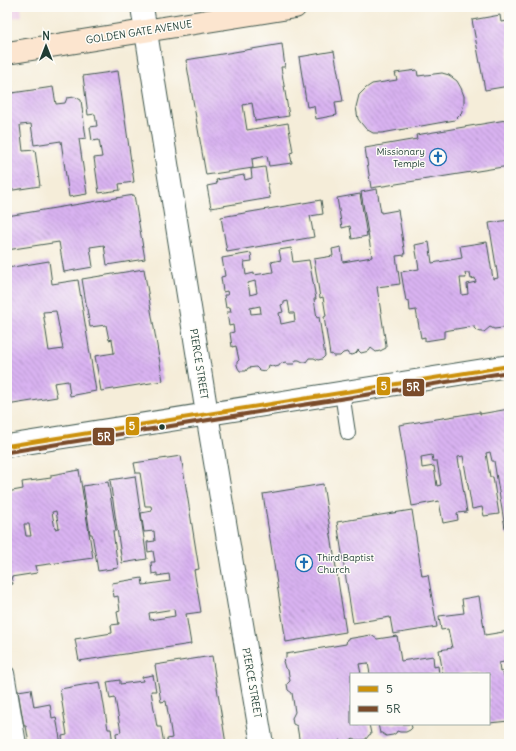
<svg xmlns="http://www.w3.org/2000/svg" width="516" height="751" viewBox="0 0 516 751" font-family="Delius,sans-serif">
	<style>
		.built { fill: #eed0e8 }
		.building { fill: url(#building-back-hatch); fill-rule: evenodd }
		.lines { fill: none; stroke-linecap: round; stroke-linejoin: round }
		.lane-casing { stroke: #3f574d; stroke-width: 16 }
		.street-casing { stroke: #3f574d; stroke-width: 24 }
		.secondary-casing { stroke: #3f574d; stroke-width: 24 }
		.lane { stroke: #fff; stroke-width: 14 }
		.street { stroke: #fff; stroke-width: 22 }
		.secondary { stroke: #fce5cf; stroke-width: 22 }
		.bus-1-casing { stroke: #fdfcf7; stroke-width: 7 }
		.bus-2-casing { stroke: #fdfcf7; stroke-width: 7 }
		.bus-1 { stroke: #cc910a; stroke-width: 4 }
		.bus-2 { stroke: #7a4b2a; stroke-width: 4 }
		.bus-dot { fill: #1f3d34; stroke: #fdfcf7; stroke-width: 1.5 }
		.labels { text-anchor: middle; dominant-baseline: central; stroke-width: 3; stroke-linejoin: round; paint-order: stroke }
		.street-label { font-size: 10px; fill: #1f3d34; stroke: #fdfcf7 }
		.poi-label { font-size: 10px; fill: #1f3d34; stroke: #fdfcf7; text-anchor: end }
		.line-badge { stroke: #fdfcf7; stroke-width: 1.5 }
		.badge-label { font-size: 11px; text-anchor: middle; font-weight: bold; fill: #fff }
	</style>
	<defs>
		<pattern id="building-back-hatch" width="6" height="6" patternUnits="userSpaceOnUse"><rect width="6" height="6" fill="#d9b2f1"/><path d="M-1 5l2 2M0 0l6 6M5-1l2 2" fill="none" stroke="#af92c4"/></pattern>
	</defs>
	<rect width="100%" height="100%" fill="#fdfcf7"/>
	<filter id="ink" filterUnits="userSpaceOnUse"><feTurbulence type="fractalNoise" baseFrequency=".025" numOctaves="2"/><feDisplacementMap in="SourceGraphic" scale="8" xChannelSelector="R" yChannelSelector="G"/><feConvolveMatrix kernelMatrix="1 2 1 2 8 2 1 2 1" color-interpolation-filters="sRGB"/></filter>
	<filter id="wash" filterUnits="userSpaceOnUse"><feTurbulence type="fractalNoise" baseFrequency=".012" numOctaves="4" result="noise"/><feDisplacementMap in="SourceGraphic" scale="16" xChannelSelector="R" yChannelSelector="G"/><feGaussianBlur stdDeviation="0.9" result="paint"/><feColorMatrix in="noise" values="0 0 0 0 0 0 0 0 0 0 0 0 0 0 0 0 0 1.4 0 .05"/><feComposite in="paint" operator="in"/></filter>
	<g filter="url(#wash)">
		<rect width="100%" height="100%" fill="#f5edd9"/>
		<path class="built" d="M7,7H21L22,16L7,19Z"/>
		<g id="blocks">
			<g class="building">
				<path d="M500,15L501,22L509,21V86L485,90L472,20Z"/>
				<path d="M282,44L285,67H281L289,116L255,121L252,103L243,105L247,130L288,123L293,152L290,153L292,163L269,166L267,156L252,159L253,168L206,175L186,60Z"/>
				<path d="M334,51L343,101L335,102L337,115L316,119L314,106L307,107L299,57Z"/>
				<path d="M417,70L418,76L442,73L449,75L457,81L461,88L464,96V104L461,114L455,120L382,133H373L366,129L361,123L358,119L356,107L359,95L366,88L372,84L397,80L395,73Z"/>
				<path d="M118,71L134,182L119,184L120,190L99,193L94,158L102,157L99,140L92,141L90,127L97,126L95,114L88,115L83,76Z"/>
				<path d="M53,87L56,104L65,103L67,98L75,97L81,100L86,138L79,139L87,194L69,197L61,141L34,145L31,124L20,125L23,151L35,150L40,186L7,191V90L12,89V93Z"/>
				<path d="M506,120L509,138V166L371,188L365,148L417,139L416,135Z"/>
				<path d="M265,167L270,198L211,208L207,186L217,184L216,180L244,175L245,180L252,178L251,169Z"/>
				<path d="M377,189L381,213L398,210L405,255L396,256L400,284L377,287L386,345V348L380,351L376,352L371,348L369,351L361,353L358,350L357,352L355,354L352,355L348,354L347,352L343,353L340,356H333L332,354L330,355L324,317L326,316L323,297L320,298L314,259L333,256L332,249L341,247L343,262L372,257L361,192Z"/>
				<path d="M360,194L367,236L352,239L350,226L342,228L337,198Z"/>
				<path d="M134,195L145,259L107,265L104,245L90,247L93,267L64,272L59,242L7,250V216Z"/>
				<path d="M321,200L323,214L310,216L314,237L227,252L221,217Z"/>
				<path d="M509,220V327H506V323L505,325L503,328L494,329L490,327L484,332H481L476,330L474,328V326L444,331V338L425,341V337L421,338L416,310L410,311L409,300L406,301L401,272L419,269L415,245L429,242L432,263L462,258L460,246L487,242L493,279L498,278L489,223ZM465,273H470L471,279L475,278L476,282L467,284L468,294L462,295L460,278H466Z"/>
				<path d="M291,248L293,262L309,260L316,299H314L317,318L319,317L325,356L322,359L318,360L314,358H309L306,362H303L299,360H296L294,364H287L286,362L281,363L279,366L275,367L269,365L268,369L265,371L259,370L256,367L248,368L246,371H240L238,368L237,365V362L239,360L236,346L232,347L230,333L234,332L233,325L229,326L227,312H231L230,307L226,308L224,295H228L227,291L223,292L221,277L225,276L222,258L251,253L252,261L244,262L246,275L254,273V275L273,272L271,262L281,260L279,250ZM255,281L257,293L250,295L248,283ZM288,301L290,313H294L295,321L281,324L279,313L283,312L281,305L284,304V302ZM260,306L261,313L251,314L250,308Z"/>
				<path d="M49,261L52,284L78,280L96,391L70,396L68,381L54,383L57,397L7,405V361L9,360L7,347V268ZM56,311L63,349L49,351L43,312Z"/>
				<path d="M144,269L163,381L101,391L95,356L114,353L112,339L109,340L106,325L90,327L82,279Z"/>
				<path d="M509,409V534H506L494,461H492L490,452L486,453L490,477H493L499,514L484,516L482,507L472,509L463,456L458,457V458L467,512L457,513L458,520L443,523L439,501L412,506L399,425L480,412V414ZM432,455L433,461H437L441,485L437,486L434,466L422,468L421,457Z"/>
				<path d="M181,456L199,569L194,570L201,612L186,614L191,644L79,661L75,639L112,633L111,625L119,624L117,612L120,611L118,596L114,597L112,583L142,578L143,585L170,581L169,574L157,576V573L152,574L151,562H155L153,551L148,552L147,542L155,541L154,531L144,532L141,513L152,511L151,506H145L140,473H136L134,463ZM174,609L175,616L150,620L149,613Z"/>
				<path d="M79,470L93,558L35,566L37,573L11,577L13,584L7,585V563L9,562L7,548V492L23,489L22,482L51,478V475ZM56,511L59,528L55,529L52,512ZM24,524H29L31,536H26Z"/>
				<path d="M135,476L147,559L122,563L110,480Z"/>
				<path d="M108,482L116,531H113L118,568L98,571L92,534H90L83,486Z"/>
				<path d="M323,484L346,632L286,642L263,494Z"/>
				<path d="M412,510L422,576L428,575L437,627L393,634L390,617L353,623L337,522Z"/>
				<path d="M479,596L485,635L509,631V668L504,662L499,663L500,672L502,671L508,685H509V721L489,723V674H443L439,650L452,648L448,629L441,630L439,616L464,613L462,599Z"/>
				<path d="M371,635L377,639L397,636L401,661L433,656L434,667L438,666L439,674H370L368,663L359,664L361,674H351V724H369L371,734L369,735L366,739L363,740H356L353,738L352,739L346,742L339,740V744H296V743L299,738L297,726L293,724L292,718L295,712L292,693L288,690L287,684L290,681L288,670L285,668L283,661L286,658V654L346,644L347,639Z"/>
				<path d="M212,656L226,744H167V739L172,738L166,701L161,702L155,665Z"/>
				<path d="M153,675L156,691H151L157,727H161L164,744H117L116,733L121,732L115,698L110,699L107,682L120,680V684L143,681L142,677Z"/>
				<path d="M100,682L108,729H111L113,744H63L62,736L67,735L60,689Z"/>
				<path d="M31,689L34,707L50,704L52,718L56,717L61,744H29L26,726H24L18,691Z"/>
				<path d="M378,724H411L412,728L410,730L406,732H400L397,731L396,733L393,735L386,736L382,733H380Z"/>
			</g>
		</g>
	</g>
	<g filter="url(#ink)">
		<use href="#blocks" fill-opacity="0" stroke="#3f574d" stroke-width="1"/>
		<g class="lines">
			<g class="lane-casing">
				<g id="lane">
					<path d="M342,393L348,433"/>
					<path d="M7,673L19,744"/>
				</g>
			</g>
			<g class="street-casing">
				<g id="street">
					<path d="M142,7L207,414L262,744"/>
					<path d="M7,446L509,366"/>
				</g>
			</g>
			<g class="secondary-casing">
				<path id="secondary" d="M7,53L295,7"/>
			</g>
			<use href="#lane" class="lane"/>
			<use href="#street" class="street"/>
			<use href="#secondary" class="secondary"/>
			<g class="bus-1-casing">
				<path id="bus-1" d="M7,446L509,366"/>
			</g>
			<g class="bus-2-casing">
				<path id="bus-2" d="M8,452L509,372"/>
			</g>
			<use href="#bus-1" class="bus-1"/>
			<use href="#bus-2" class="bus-2"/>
		</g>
	</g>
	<defs>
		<g id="church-ring" transform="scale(0.9)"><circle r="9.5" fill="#fdfcf7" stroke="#1f6fb2" stroke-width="1.5"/><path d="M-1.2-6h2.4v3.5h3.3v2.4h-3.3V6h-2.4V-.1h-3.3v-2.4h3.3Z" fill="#1f6fb2"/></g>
	</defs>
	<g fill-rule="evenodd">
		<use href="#church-ring" x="438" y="157"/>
		<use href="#church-ring" x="304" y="563"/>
	</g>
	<circle class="bus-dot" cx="162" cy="427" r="3.5"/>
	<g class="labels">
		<g class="street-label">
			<text transform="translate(139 32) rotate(-9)">GOLDEN GATE AVENUE</text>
			<text transform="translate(199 364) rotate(81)">PIERCE STREET</text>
			<text transform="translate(252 683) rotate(80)">PIERCE STREET</text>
		</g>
		<g class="poi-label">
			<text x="425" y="151">Missionary<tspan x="425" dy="12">Temple</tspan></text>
			<text x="317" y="557" text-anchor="start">Third Baptist<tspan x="317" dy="12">Church</tspan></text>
		</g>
	</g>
	<g class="line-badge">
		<rect x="376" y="376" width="15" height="20" rx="4" fill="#cc910a"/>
		<rect x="402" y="378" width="23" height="19" rx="4" fill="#7a4b2a"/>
		<rect x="125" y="416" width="15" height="20" rx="4" fill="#cc910a"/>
		<rect x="92" y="427" width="23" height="19" rx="4" fill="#7a4b2a"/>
	</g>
	<g class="badge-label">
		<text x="384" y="390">5</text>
		<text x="413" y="391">5R</text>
		<text x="132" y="430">5</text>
		<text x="104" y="441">5R</text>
	</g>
	<rect width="516" height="751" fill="none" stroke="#fdfcf7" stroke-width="24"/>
	<rect x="350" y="673" width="140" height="52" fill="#fdfcf7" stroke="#a4b0a9"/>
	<rect x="358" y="686" width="20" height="6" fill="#cc910a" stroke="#a4b0a9"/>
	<text x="386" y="693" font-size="12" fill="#1f3d34">5</text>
	<rect x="358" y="706" width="20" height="6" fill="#7a4b2a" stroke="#a4b0a9"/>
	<text x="386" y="713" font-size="12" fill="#1f3d34">5R</text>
	<g transform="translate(46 46)" stroke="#fdfcf7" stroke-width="3" paint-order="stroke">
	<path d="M0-3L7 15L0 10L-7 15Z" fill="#1f3d34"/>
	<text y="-6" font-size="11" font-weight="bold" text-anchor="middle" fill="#1f3d34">N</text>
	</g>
</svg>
